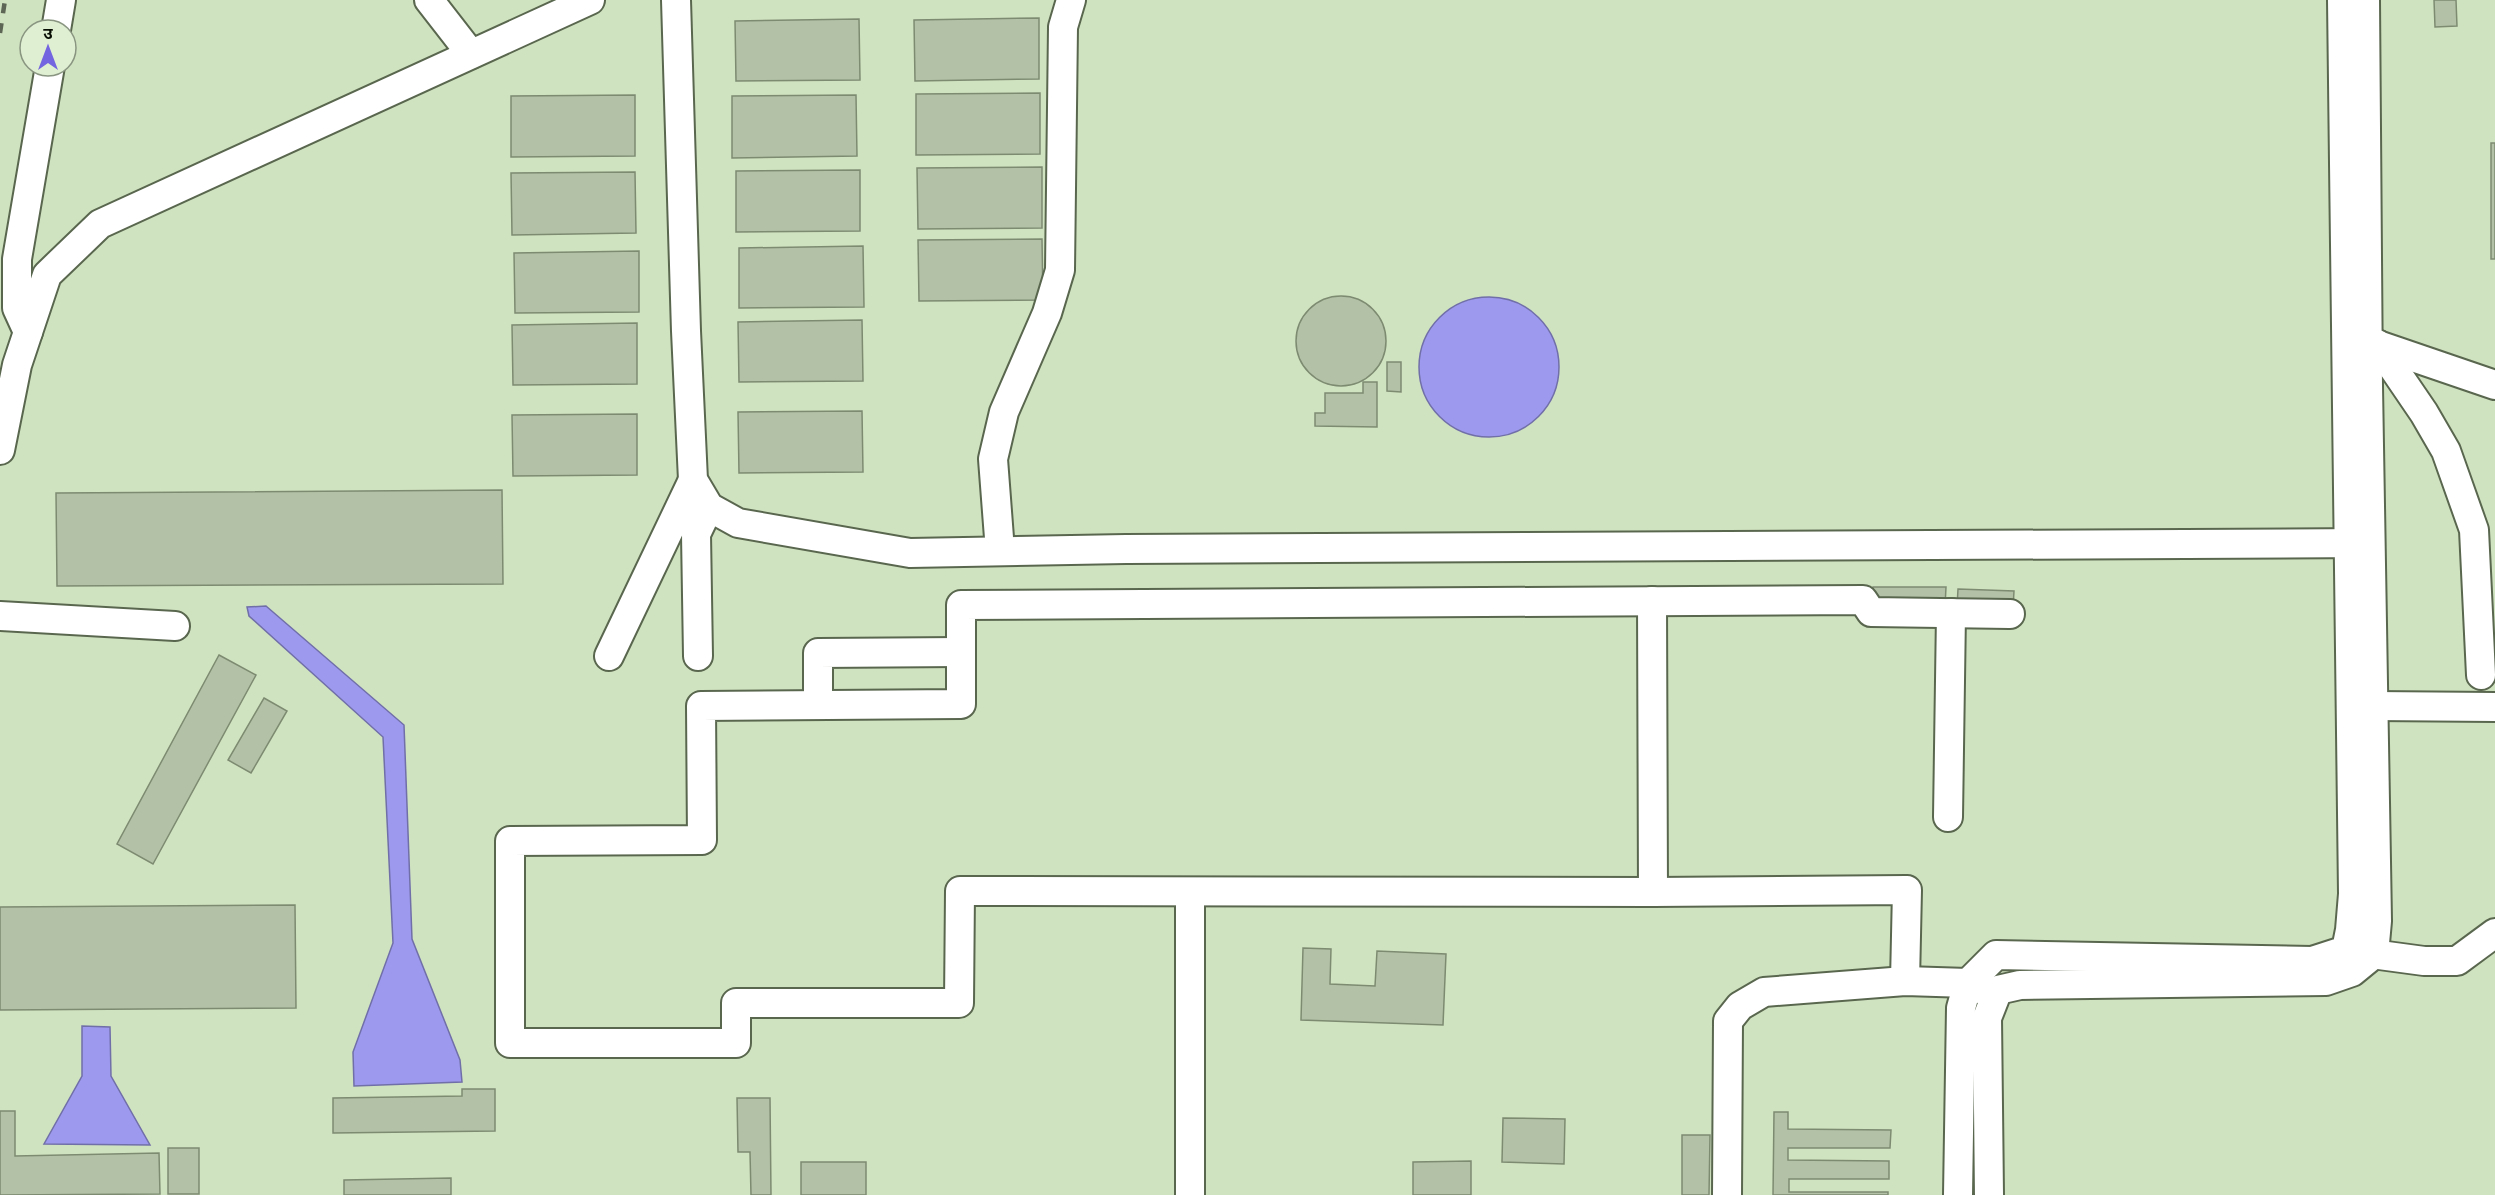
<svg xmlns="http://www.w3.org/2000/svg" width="2495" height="1195" viewBox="0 0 2495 1195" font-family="'Nunito Sans','Noto Sans Devanagari',sans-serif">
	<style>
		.built { fill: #d0e3c0; fill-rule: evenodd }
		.water { fill: #9d99ee; stroke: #716fa8; stroke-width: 1.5 }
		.building { fill: #b3c2a6; stroke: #7d8b71; stroke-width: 1.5 }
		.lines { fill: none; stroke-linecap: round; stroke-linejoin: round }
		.minor-casing { stroke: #5a674f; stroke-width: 32 }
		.minor { stroke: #fff; stroke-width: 28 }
		.rail { stroke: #5d6655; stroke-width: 4.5; stroke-dasharray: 10 10; stroke-linecap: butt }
	</style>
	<rect width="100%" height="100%" fill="#dfefd2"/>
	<path class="built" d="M0,0H2495V1195H0ZM30,30H66V66H30Z"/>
	<g class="water">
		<circle cx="1489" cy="367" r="70"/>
		<path d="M266,606L404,725L412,939L460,1060L462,1082L354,1086L353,1052L393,943L383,737L249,616L247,607Z"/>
		<path d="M82,1026L110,1027L111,1076L150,1145L44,1144L82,1076Z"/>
	</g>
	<g class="building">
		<path d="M2434,0H2456L2457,26L2435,27Z"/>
		<path d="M1039,18V79L915,81L914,20Z"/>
		<path d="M859,19L860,80L736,81L735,21Z"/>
		<path d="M1040,93V154L916,155V94Z"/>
		<path d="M635,95V156L511,157V96Z"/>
		<path d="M856,95L857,156L732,158V96Z"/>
		<rect x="2491" y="143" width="4" height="116"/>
		<path d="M1042,167V228L918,229L917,168Z"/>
		<path d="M860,170V231L736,232V171Z"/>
		<path d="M635,172L636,233L512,235L511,173Z"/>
		<path d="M1042,239L1043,300L919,301L918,240Z"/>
		<path d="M863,246L864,307L739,308V248Z"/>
		<path d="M639,251V312L515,313L514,253Z"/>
		<circle cx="1341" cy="341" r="45"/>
		<path d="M862,320L863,381L739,382L738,322Z"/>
		<path d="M637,323V384L513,385L512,325Z"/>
		<path d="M1387,362H1401V392L1387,391Z"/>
		<path d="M1363,382H1377V427L1315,426V413H1325V393H1363Z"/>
		<path d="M862,411L863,472L739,473L738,412Z"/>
		<path d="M637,414V475L513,476L512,415Z"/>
		<path d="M502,490L503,584L57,586L56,493Z"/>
		<path d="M1873,587H1946L1945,607L1871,606Z"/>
		<path d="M1958,589L2014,591L2013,609L1957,607Z"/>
		<path d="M219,655L256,675L153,864L117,844Z"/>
		<path d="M264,698L287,711L251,773L228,760Z"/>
		<path d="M295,905L296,1008L0,1010V907Z"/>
		<path d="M1303,948L1331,949L1330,984L1375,986L1377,951L1446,954L1443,1025L1301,1020Z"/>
		<path d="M462,1089H495V1131L333,1133V1098L462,1096Z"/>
		<path d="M737,1098H770L771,1195H751L750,1152H738Z"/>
		<path d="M0,1111H15V1156L159,1153L160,1194L0,1195Z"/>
		<path d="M1774,1112H1788V1129L1891,1130L1890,1148H1788V1160L1889,1161V1179H1789V1192H1888V1195H1773Z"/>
		<path d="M1503,1118L1565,1119L1564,1164L1502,1162Z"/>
		<path d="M1682,1135H1710L1709,1195H1682Z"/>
		<rect x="168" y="1148" width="31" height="46"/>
		<path d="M1471,1161V1195H1413V1162Z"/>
		<rect x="801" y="1162" width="65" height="33"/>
		<path d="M451,1178V1195H344V1180Z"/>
	</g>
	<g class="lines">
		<g class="minor-casing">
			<g id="minor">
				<path d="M429,0L471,54"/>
				<path d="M676,0L686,331L693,480L709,507L738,523L910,553L1126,549L2370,543"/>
				<path d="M56,30L61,0"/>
				<path d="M28,332L17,308V259L50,66"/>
				<path d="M2372,343L2495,385"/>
				<path d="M2377,344L2424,413L2446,451L2474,530L2481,675"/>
				<path d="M0,450L17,365L47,275L100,224L590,0"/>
				<path d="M1000,551L993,459L1004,412L1047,313L1060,270L1063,27L1071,0"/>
				<path d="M1652,601L1653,892"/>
				<path d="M0,616L175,626"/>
				<path d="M609,656L693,480"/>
				<path d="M698,656L696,534L709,507"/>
				<path d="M818,705V653L961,652"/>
				<path d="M2373,706L2495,707"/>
				<path d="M1948,817L1951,613"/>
				<path d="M1190,892V1195"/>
				<path d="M2357,952L2424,961H2457L2495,933"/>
				<path d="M1905,981L1907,890L1653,892L960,891L959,1003H736V1043H510V841L702,840L701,706L961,704V605L1863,600L1871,612L2010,614"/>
				<path d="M1727,1195L1728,1021L1740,1006L1764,992L1905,981L1968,983L1983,990"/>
				<path d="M1958,1195L1961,1008L1968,983L1996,955L2312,961L2346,950L2350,930L2353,894L2342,0"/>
				<path d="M1989,1195L1987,1018L1998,990L2020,985L2326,981L2352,972L2374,954L2377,921L2368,386L2365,0"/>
			</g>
		</g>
		<use href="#minor" class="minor"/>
		<path class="rail" d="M0,33L5,0"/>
	</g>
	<g transform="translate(48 48)"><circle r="28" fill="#dfefd2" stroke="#899580" stroke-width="1.5"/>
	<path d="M0-4.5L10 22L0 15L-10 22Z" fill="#7364df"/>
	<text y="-9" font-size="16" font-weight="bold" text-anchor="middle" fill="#090e05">उ</text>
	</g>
</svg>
